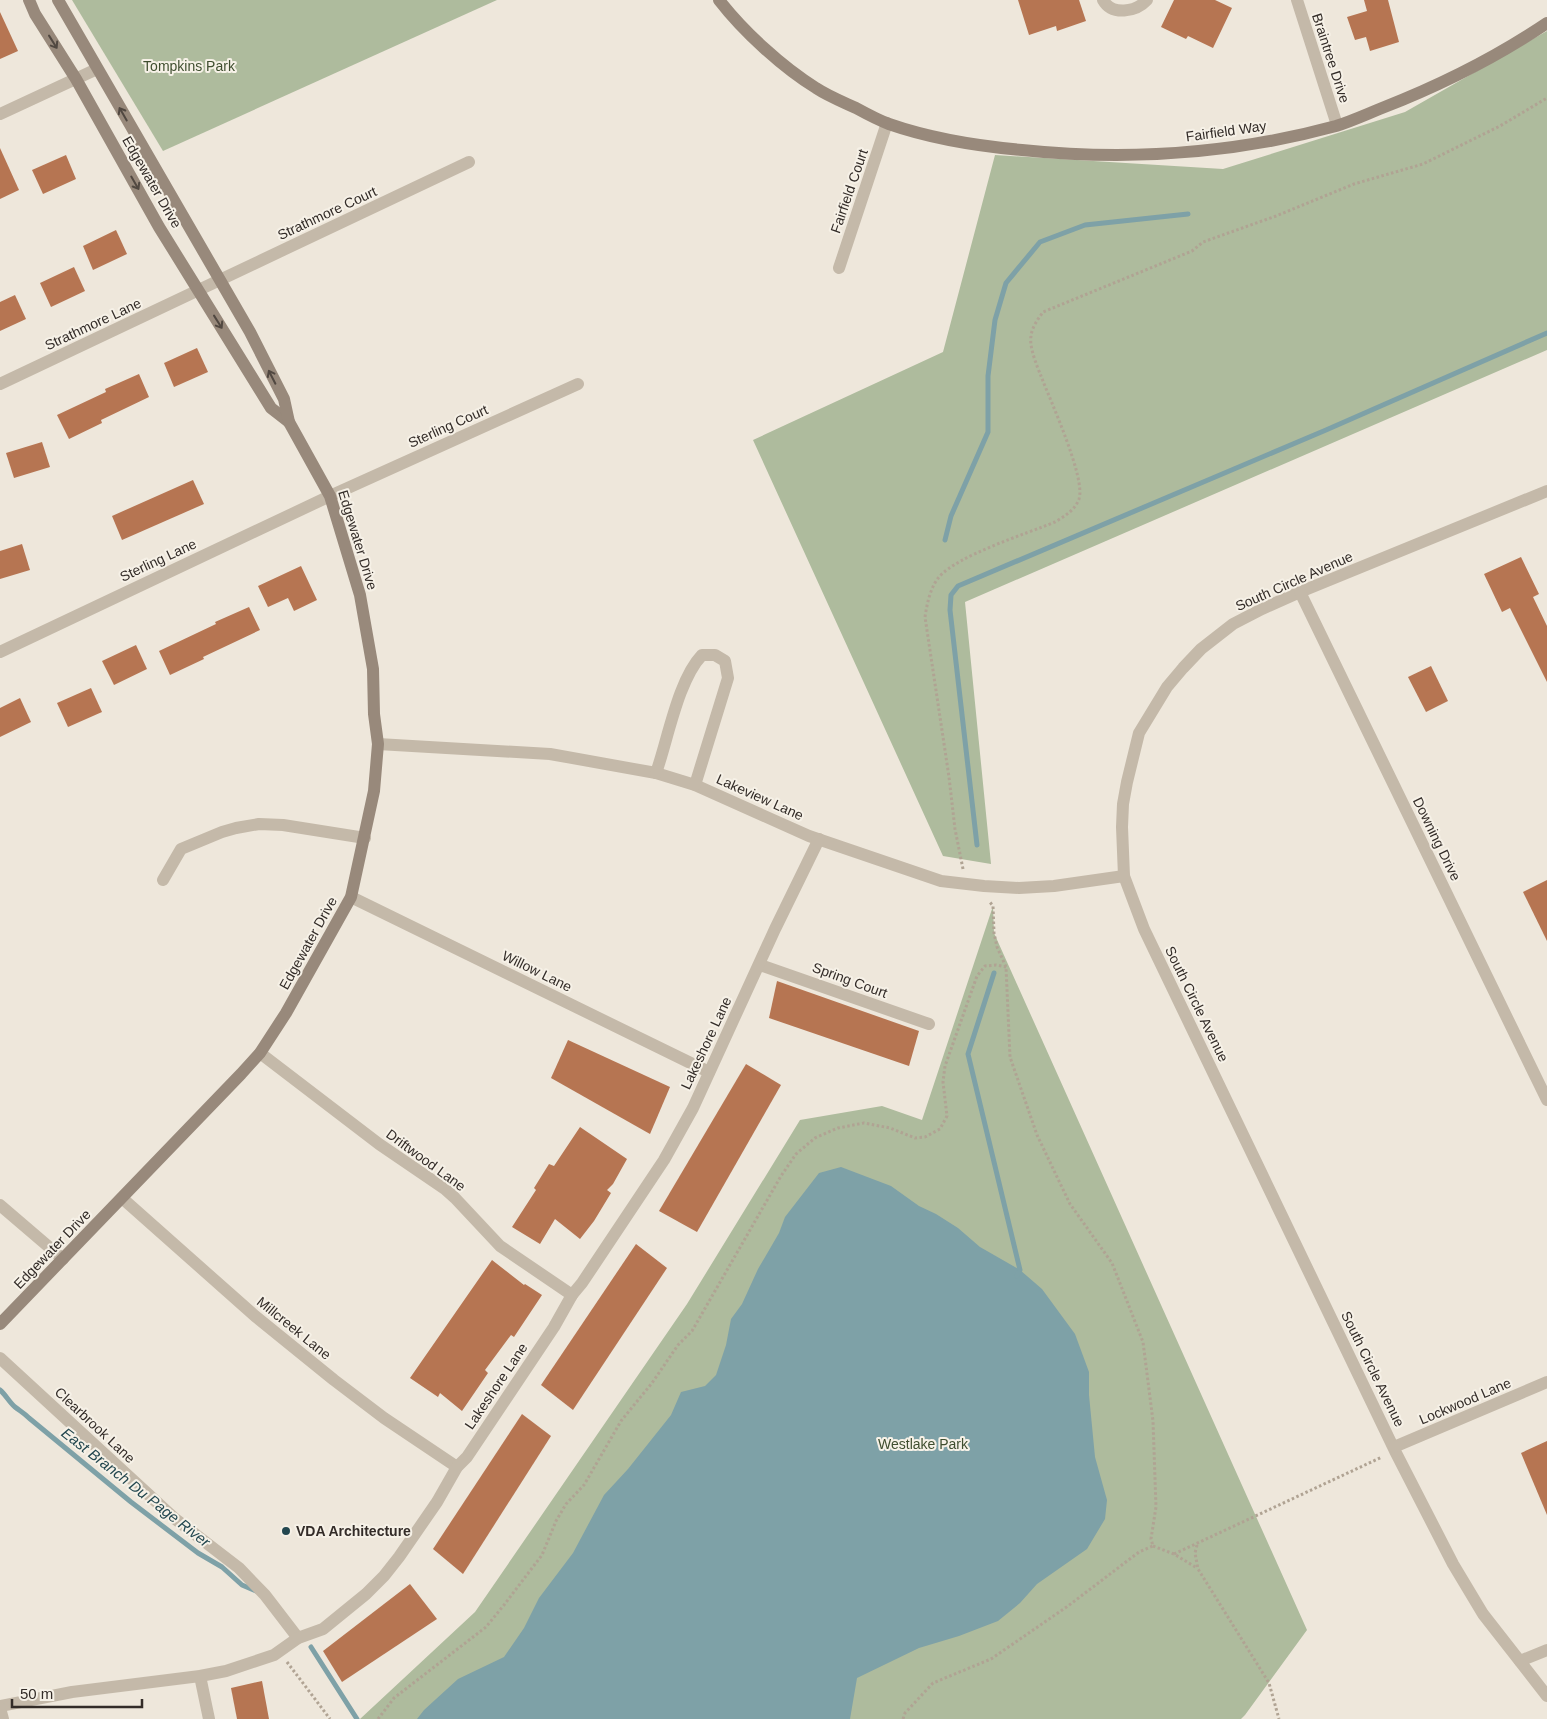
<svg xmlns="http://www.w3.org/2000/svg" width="1547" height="1719" viewBox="0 0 1547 1719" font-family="Helvetica,sans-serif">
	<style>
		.green { fill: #aebb9d }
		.water { fill: #7ea1a7 }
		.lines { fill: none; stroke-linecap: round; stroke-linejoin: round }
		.stream { stroke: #7ea1a7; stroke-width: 5 }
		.building { fill: #b67552 }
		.path { stroke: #b0a393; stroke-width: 3; stroke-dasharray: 2.5 2.5; stroke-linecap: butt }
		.street { stroke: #c4b9a9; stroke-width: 12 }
		.secondary { stroke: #98897b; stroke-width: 12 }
		.oneway { stroke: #514841 }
		.poi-dot { fill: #23474f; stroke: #f6f1e7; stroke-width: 2 }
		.labels { text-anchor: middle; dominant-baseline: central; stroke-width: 4; stroke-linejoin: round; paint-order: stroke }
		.street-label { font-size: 14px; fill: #332c28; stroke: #f6f1e7 }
		.park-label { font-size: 14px; fill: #3f4e2f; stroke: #f6f1e7 }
		.poi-label { font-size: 14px; font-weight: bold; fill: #332c28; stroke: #f6f1e7; text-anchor: start }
		.water-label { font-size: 15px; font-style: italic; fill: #23474f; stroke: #f6f1e7 }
	</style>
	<rect width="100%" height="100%" fill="#eee7db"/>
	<g class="green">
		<path d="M72,0H497L163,151Z"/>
		<path d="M1547,31V350L965,602L991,864L943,856L753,440L943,352L995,155L1223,169L1405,112Z"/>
		<path d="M993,906L994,933L1307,1630L1245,1715L1241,1719H360L475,1612L687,1304L800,1120L882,1106L922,1120Z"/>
	</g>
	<path class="water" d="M841,1167L891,1186L919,1206L936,1214L958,1228L980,1247L1020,1270L1042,1289L1075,1334L1089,1372V1395L1095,1457L1107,1500L1105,1519L1087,1549L1037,1584L1020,1603L998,1621L959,1636L919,1648L857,1678L850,1719H417L424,1710L458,1679L504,1657L524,1628L539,1598L573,1553L604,1495L628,1469L671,1415L681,1392L705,1386L716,1375L726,1345L731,1319L742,1304L758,1269L779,1233L785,1217L819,1173Z"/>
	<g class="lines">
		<g class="stream">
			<path d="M945,540L951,516L988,432V376L995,320L1006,283L1040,242L1085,225L1188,214"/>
			<path d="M977,845L950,610L951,595L958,586L1326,430L1547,333"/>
			<path d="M994,973L968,1054L1020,1270L1017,1276"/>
			<path d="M0,1390C6,1395 9,1402 15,1407C20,1411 24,1413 29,1418L131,1502L173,1534L198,1553L222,1567L242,1585L256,1591"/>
			<path d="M311,1647L357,1719"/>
		</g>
	</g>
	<g class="building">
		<path d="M1018,0H1079L1086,21L1057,31L1056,26L1029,35Z"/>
		<path d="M1174,0H1215L1232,8L1213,48L1188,36L1186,39L1161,27Z"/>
		<path d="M1364,0H1388L1399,42L1370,51L1366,37L1355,40L1347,17L1367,11Z"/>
		<path d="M0,12L18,51L0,59Z"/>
		<path d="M0,148L19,190L0,199Z"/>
		<path d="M66,155L76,179L43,194L32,170Z"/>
		<path d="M116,230L127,254L93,270L83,246Z"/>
		<path d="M74,267L85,291L51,307L40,283Z"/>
		<path d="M15,295L26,319L0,331V302Z"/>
		<path d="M197,348L208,372L174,387L164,363Z"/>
		<path d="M139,374L149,397L101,420L102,423L69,439L57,415L106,392L105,389Z"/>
		<path d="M42,442L50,467L14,478L6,453Z"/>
		<path d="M193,480L204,504L122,540L112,516Z"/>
		<path d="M22,544L30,570L0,579V551Z"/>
		<path d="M1521,557L1539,594L1533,597L1547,626V682L1510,608L1502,612L1484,574Z"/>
		<path d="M301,566L317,600L294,611L288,598L268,607L258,586Z"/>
		<path d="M249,607L260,630L203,657L204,659L170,675L159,651L216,624L215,622Z"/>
		<path d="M136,645L147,669L114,685L102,661Z"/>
		<path d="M1431,666L1448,701L1426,712L1408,677Z"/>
		<path d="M91,688L102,712L68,727L57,703Z"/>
		<path d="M20,698L31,722L0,737V708Z"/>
		<path d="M1547,880V941L1523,892Z"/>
		<path d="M777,981L919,1031L909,1066L769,1018Z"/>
		<path d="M568,1040L670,1087L650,1134L551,1078Z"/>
		<path d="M746,1064L781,1085L697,1232L659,1211Z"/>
		<path d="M580,1127L627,1159L613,1184L607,1190L611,1193L594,1221L580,1239L555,1219L540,1244L512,1227L536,1190L534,1188L549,1164L554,1166Z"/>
		<path d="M636,1244L667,1268L573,1410L541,1385Z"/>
		<path d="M492,1260L524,1285L525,1284L542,1295L514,1337L511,1335L485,1370L488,1373L462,1411L440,1393L438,1397L410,1378Z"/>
		<path d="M522,1414L551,1436L463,1574L433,1549Z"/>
		<path d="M1547,1441V1515L1521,1453Z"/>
		<path d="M410,1584L437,1619L342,1682L323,1651Z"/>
		<path d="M262,1681L269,1719H237L231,1688Z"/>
	</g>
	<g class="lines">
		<g class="path">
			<path d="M963,869L955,829L949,777L925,617C927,604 930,588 939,577C958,555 1026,534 1055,522C1065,516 1075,510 1079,499C1086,478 1050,400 1041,376C1037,366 1029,347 1031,336C1032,327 1038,319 1043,312L1192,251L1203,242L1276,216L1354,184L1423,164L1500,126L1547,98"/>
			<path d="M1197,1545L1195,1553L1198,1569L1269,1683L1279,1719"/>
			<path d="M1153,1546L1174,1554L1197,1568"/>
			<path d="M1174,1554L1382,1457"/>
			<path d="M287,1662L330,1719"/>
			<path d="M378,1719L394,1698L486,1627L504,1605L542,1555L556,1521L566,1504L584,1485L621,1421L652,1383L678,1345L692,1331L781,1176L796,1154L815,1138L838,1128L864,1123L890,1128L915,1138L925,1137L940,1129L947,1116L943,1082L945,1066L977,976L985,966L996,965L1006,967"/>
			<path d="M903,1719L905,1713L933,1683L991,1659L1068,1606L1139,1552L1153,1546L1151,1539L1156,1507L1153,1421L1143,1342L1112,1263L1070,1204L1037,1135L1010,1057L1006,967L997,947L994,933L993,906L989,901"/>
		</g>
		<g class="street">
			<path d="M1103,0C1112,16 1136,12 1147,0"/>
			<path d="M1297,0L1337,125"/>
			<path d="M0,114L97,69"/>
			<path d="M839,268L887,123"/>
			<path d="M0,384L469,162"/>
			<path d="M1547,491L1300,592L1262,609L1233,624L1201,649L1183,668L1167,687L1139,733L1127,782L1123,804L1122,827L1124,876L1144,929L1395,1451L1453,1564L1483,1614L1547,1696"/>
			<path d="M1300,592L1547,1100"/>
			<path d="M0,652L330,496L578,384"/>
			<path d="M378,744L550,754L656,773L695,785L809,836L941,881L984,886L1019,888L1054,886L1124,876"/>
			<path d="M656,773C668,739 678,680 702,655H715L725,661L728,678L695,785"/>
			<path d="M163,880L181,849L222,832L236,828L259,824L283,825L365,838"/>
			<path d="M351,897L709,1072"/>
			<path d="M760,965L929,1024"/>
			<path d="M260,1053L379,1144L445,1189L455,1198L500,1246L572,1295"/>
			<path d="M122,1198L255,1316L334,1380L384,1418L457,1467"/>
			<path d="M0,1205L63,1259"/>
			<path d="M0,1358L174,1518L239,1568L265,1595L298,1638"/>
			<path d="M1394,1447L1547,1382"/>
			<path d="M1520,1661L1547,1650"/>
			<path d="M200,1676L209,1719"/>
			<path d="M0,1706L72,1692L200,1676L226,1671L274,1655L298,1638L323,1629L366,1594L384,1576L399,1557L437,1502L457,1467L467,1457L554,1327L572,1295L582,1283L664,1160L693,1108L775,929L819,839"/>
			<path d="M0,1708L3,1719"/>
		</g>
		<g class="secondary">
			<path d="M29,0L35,14L76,79L159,227L198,290L271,408L289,422"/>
			<path d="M719,0C743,31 782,67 816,88C828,96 843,102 856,108C867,114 878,120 889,124C932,139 977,146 1022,150C1127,161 1233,154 1336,126C1352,121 1367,114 1382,108C1441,85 1495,58 1547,23"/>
			<path d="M0,1324L241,1074L260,1053L286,1013L351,897L374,791L378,744L374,714L373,669L360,595L330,496L289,422L284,399L250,332L58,0"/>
		</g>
	</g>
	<defs><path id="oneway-shaft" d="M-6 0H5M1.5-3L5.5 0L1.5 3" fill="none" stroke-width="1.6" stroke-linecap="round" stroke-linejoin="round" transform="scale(1.25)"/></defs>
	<g class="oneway">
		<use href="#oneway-shaft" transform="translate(53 42) rotate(58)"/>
		<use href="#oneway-shaft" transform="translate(123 114) rotate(-120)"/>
		<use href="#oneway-shaft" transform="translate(135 183) rotate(60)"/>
		<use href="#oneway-shaft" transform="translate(218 322) rotate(58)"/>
		<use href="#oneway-shaft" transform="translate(272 377) rotate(-117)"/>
	</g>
	<circle class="poi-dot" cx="286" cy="1531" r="5"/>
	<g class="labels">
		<g class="street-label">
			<text transform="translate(1331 58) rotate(72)">Braintree Drive</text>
			<text transform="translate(1226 131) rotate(-8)">Fairfield Way</text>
			<text transform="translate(152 182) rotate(60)">Edgewater Drive</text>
			<text transform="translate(849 191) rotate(-71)">Fairfield Court</text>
			<text transform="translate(327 213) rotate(-25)">Strathmore Court</text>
			<text transform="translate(93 324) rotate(-25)">Strathmore Lane</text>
			<text transform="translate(448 426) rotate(-24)">Sterling Court</text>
			<text transform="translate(358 540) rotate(73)">Edgewater Drive</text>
			<text transform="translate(158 560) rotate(-25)">Sterling Lane</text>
			<text transform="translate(1294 581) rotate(-24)">South Circle Avenue</text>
			<text transform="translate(760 797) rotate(24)">Lakeview Lane</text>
			<text transform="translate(1437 839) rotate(64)">Downing Drive</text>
			<text transform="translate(308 943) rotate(-61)">Edgewater Drive</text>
			<text transform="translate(537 971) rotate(26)">Willow Lane</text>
			<text transform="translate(850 980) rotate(20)">Spring Court</text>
			<text transform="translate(1197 1004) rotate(64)">South Circle Avenue</text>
			<text transform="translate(706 1043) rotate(-65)">Lakeshore Lane</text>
			<text transform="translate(426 1160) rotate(36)">Driftwood Lane</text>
			<text transform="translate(52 1249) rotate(-46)">Edgewater Drive</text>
			<text transform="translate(294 1328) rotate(39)">Millcreek Lane</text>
			<text transform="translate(1373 1369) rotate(64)">South Circle Avenue</text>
			<text transform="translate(496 1386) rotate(-56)">Lakeshore Lane</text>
			<text transform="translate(1465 1401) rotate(-23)">Lockwood Lane</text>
			<text transform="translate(95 1425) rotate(43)">Clearbrook Lane</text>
		</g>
		<g class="park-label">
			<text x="189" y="66">Tompkins Park</text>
			<text x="923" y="1444">Westlake Park</text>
		</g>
		<g class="poi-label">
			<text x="296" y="1531">VDA Architecture</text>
		</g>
		<g class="water-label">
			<text transform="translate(136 1487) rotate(38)">East Branch Du Page River</text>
		</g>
	</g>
	<path d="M12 1699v8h130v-8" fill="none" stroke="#332c28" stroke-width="2.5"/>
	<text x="20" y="1699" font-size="15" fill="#332c28" stroke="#f6f1e7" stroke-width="4" paint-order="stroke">50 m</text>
</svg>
